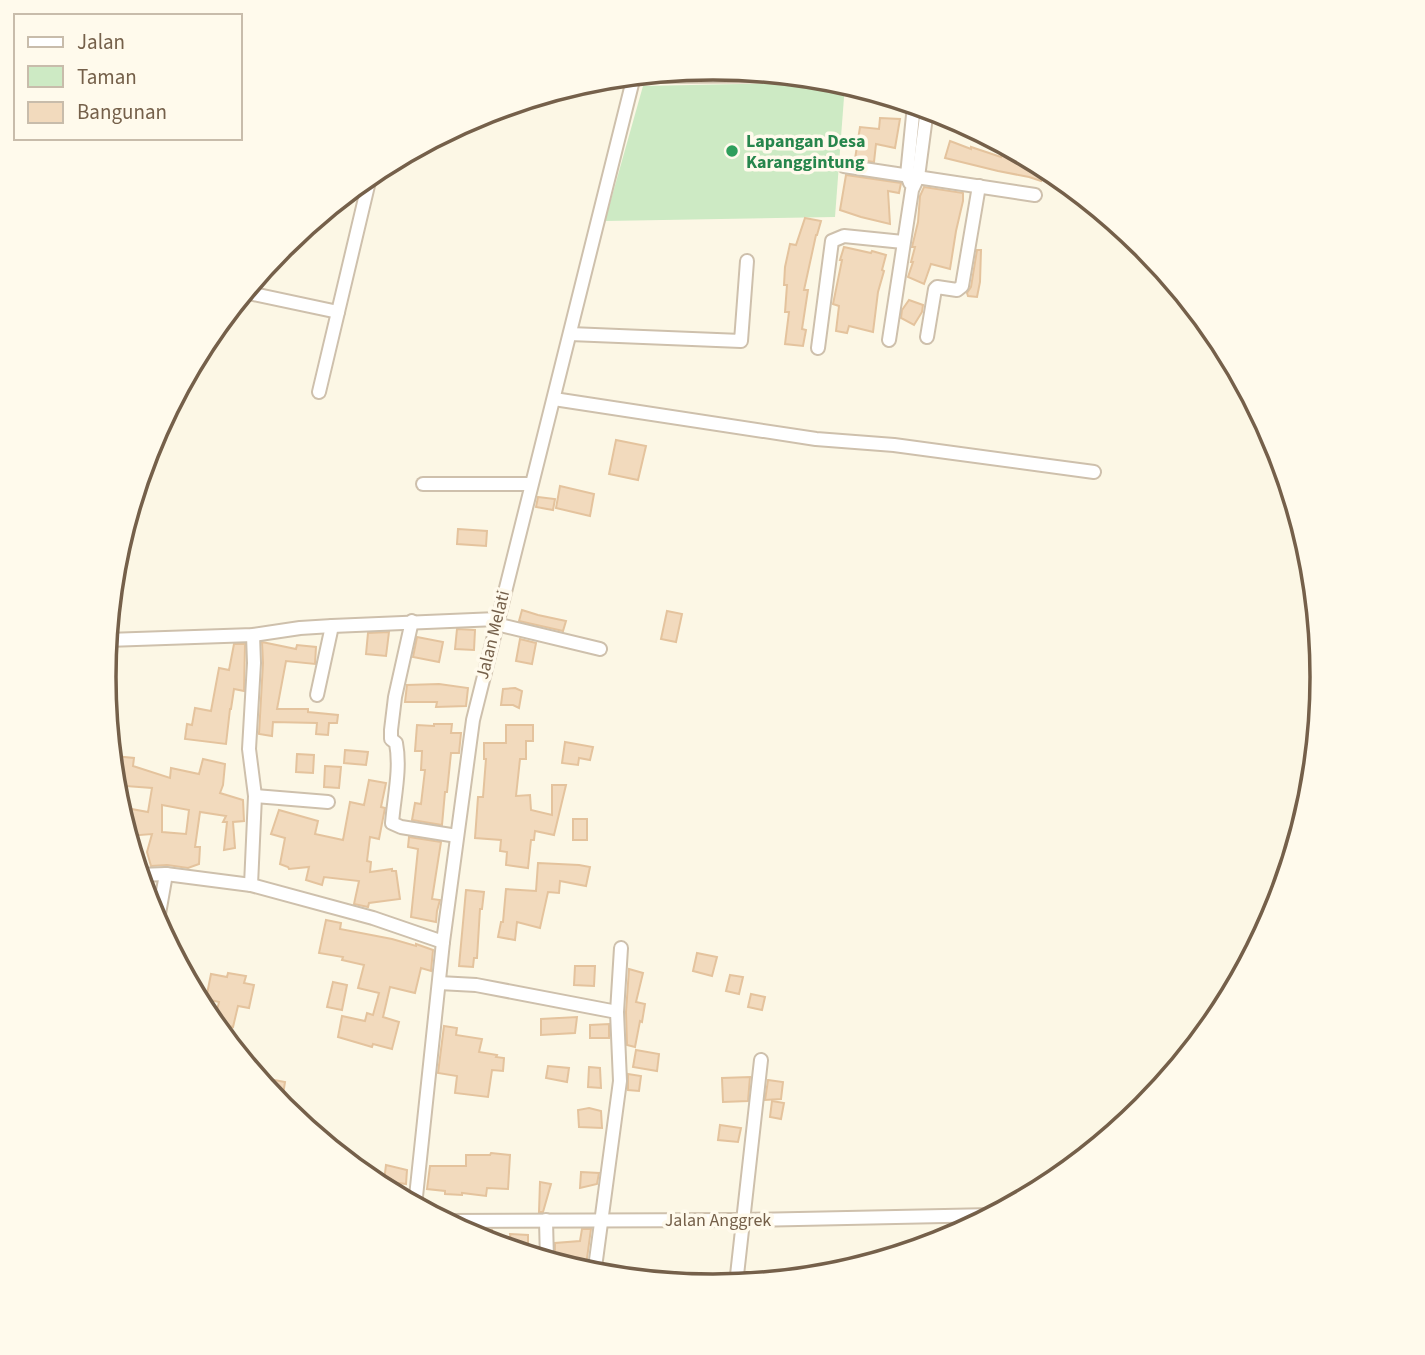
<svg xmlns="http://www.w3.org/2000/svg" width="1425" height="1355" viewBox="0 0 1425 1355" font-family="'Source Sans 3',sans-serif">
	<style>
		.green { fill: #cdeac4 }
		.building { fill: #f2dabd; stroke: #e4c39d; stroke-width: 2; fill-rule: evenodd }
		.lines { fill: none; stroke-linecap: round; stroke-linejoin: round }
		.minor-casing { stroke: #cec0ac; stroke-width: 16 }
		.minor { stroke: #fff; stroke-width: 12 }
		.leisure-dot { fill: #2e9e5b; stroke: #fffaec; stroke-width: 2.5 }
		.labels { text-anchor: middle; dominant-baseline: central; stroke-width: 7; stroke-linejoin: round; paint-order: stroke }
		.leisure-label { font-size: 18px; font-weight: bold; fill: #27864d; stroke: #fffaec; text-anchor: start }
		.street-label { font-size: 18px; fill: #75604a; stroke: #fffaec }
		.rim { fill: none; stroke: #75604a; stroke-width: 3.5 }
	</style>
	<rect width="100%" height="100%" fill="#fcf7e5"/>
	<path class="green" d="M839,82L845,84L835,217L605,221L643,86Z"/>
	<g class="building">
		<path d="M880,118L900,119L895,148L876,144L874,162L855,159L860,127L879,129Z"/>
		<path d="M950,141L971,149V147L1001,157L1002,154L1031,160L1044,167L1041,181L1029,177L998,171L945,158Z"/>
		<path d="M846,175L901,183L899,193L888,191L890,224L861,217L840,210Z"/>
		<path d="M924,187L963,193V201L956,231L950,269L931,264L924,284L908,277L913,262H911L915,247H912L918,222L920,196Z"/>
		<path d="M805,218L821,221L817,235H816L804,290H808L802,329L806,330L803,346L785,344L789,312H785L787,285H784L785,267L790,244L796,245Z"/>
		<path d="M844,247L871,253L872,251L886,255L882,270L884,271L878,292L873,332L849,326L847,333L836,331L839,306L833,304L842,260H840Z"/>
		<path d="M977,250H981L980,282L977,297L968,296L967,293L971,287Z"/>
		<path d="M909,300L923,305L922,312L914,325L901,318L902,310Z"/>
		<path d="M616,440L646,446L638,480L609,474Z"/>
		<path d="M560,486L594,494L590,516L556,508Z"/>
		<path d="M538,497L555,499L553,510L536,507Z"/>
		<path d="M458,529L487,531L486,546L457,544Z"/>
		<path d="M522,610L538,615L566,621L563,631L519,621Z"/>
		<path d="M667,611L682,614L676,642L661,639Z"/>
		<path d="M457,629L475,630L474,650L455,649Z"/>
		<path d="M389,632L386,656L366,654L368,633Z"/>
		<path d="M417,637L443,642L439,662L413,657Z"/>
		<path d="M520,639L536,643L532,664L516,661Z"/>
		<path d="M262,642L296,649L297,645L316,647L315,664L286,661L277,709H308V712L338,715L337,723H329L328,735L316,734L317,723L273,722L272,736L259,734L263,663Z"/>
		<path d="M234,644H245L244,691L234,689L231,709H230L226,744L185,739L187,724L192,725L195,708L211,711L219,668L229,670Z"/>
		<path d="M439,684L468,688L466,706L436,707L437,702H405L407,685Z"/>
		<path d="M515,688L522,691L519,708L513,705H501L503,689Z"/>
		<path d="M434,724H452L451,733H461L459,753H451L447,792H445L442,825L412,820L415,803L421,804L425,770H421L422,751H415L417,725L434,726Z"/>
		<path d="M506,725H533V741H526V759H520L516,796L530,795L531,810L552,815V785H566L554,835L535,831L534,840H531L528,868L506,865L507,852L500,851L501,840L475,838L478,797H483L486,759H484V743H506Z"/>
		<path d="M565,742L593,747L590,760L579,758L578,765L562,763Z"/>
		<path d="M345,750L368,752L366,765L344,763Z"/>
		<path d="M297,754L314,755L313,773L296,772Z"/>
		<path d="M114,756L134,758L133,766L170,778L171,768L199,774L203,759L225,764L223,785L220,793L243,800L244,821L233,822L235,848L224,850L227,822H223L226,816L200,812L195,847H200L199,864L188,868L167,865L151,866L147,852L152,834L127,836L125,829L126,808L148,812L152,788L126,786L127,799H116L113,775ZM162,805L189,810L186,834L162,832Z"/>
		<path d="M325,766L341,767L339,788L324,787Z"/>
		<path d="M369,780L386,783L381,807L385,808L379,839L370,837L367,861L371,862L370,872L392,869V871H396L400,899L369,903L368,907L354,904L359,881L324,877L322,885L306,880L309,867L289,869L288,867L280,864L285,838L271,834L279,810L318,821L315,834L343,840L350,802L364,805Z"/>
		<rect x="573" y="819" width="14" height="21"/>
		<path d="M409,837L441,842L432,899L440,900L437,911L436,922L411,917L418,849L408,847Z"/>
		<path d="M538,863L579,865L590,867L586,886L560,881L559,893L548,892L540,928L517,922L515,940L498,937L501,922H503L506,889L536,891Z"/>
		<path d="M466,890L484,892L482,909H480L477,958H474L473,967L459,966Z"/>
		<path d="M326,920L341,923L340,929L392,939L416,946V944L433,950L431,971L421,968L415,993L390,987L383,1017L399,1022L392,1049L373,1044L372,1047L338,1037L342,1016L365,1021L367,1013L373,1015L379,993L358,988L364,965L342,960L343,957L319,953Z"/>
		<path d="M697,953L717,957L712,976L693,971Z"/>
		<path d="M575,966H595L594,986L574,985Z"/>
		<path d="M629,969L643,973L636,1002L645,1004L642,1022L640,1021L635,1047L627,1045L626,1012Z"/>
		<path d="M228,973L246,976L244,983L254,985L249,1008L238,1006L233,1027L214,1023L219,1002L206,999L211,974L227,977Z"/>
		<path d="M730,975L743,977L739,994L726,991Z"/>
		<path d="M333,982L347,985L342,1010L327,1007Z"/>
		<path d="M751,994L765,997L762,1010L748,1007Z"/>
		<path d="M577,1017L575,1033L541,1035V1019Z"/>
		<path d="M609,1024V1038H590V1025Z"/>
		<path d="M444,1026L457,1028L456,1035L482,1039L479,1052L497,1055L496,1057L504,1058L503,1071L492,1070L488,1097L455,1093L457,1076L438,1073Z"/>
		<path d="M636,1050L659,1054L657,1071L633,1067Z"/>
		<path d="M548,1066L569,1068L567,1082L546,1078Z"/>
		<path d="M589,1067L600,1068L601,1088L588,1087Z"/>
		<path d="M628,1074L641,1076L639,1091L628,1090Z"/>
		<path d="M750,1077L748,1101L723,1102L722,1078Z"/>
		<path d="M269,1079L285,1082L281,1107L267,1091Z"/>
		<path d="M768,1080L783,1082L781,1099L765,1100Z"/>
		<path d="M772,1101L784,1103L781,1119L770,1117Z"/>
		<path d="M589,1108L601,1111L602,1128L579,1127L578,1110Z"/>
		<path d="M720,1125L741,1128L738,1142L718,1140Z"/>
		<path d="M491,1153L510,1155L508,1189L487,1188L486,1196L462,1193V1195L445,1194V1191L427,1189L430,1166H466V1155H490Z"/>
		<path d="M386,1165L407,1170L406,1184L384,1181Z"/>
		<path d="M581,1172L599,1173L597,1184L580,1188Z"/>
		<path d="M540,1182L551,1184L543,1212H539Z"/>
		<path d="M582,1229H591L585,1273L555,1263V1243L580,1241Z"/>
		<path d="M484,1230H492L494,1235L491,1244L479,1240L480,1234Z"/>
		<path d="M510,1234L528,1235V1255L512,1250Z"/>
	</g>
	<g class="lines">
		<g class="minor-casing">
			<g id="minor">
				<path d="M631,76L783,75"/>
				<path d="M844,166L1035,195"/>
				<path d="M910,183L907,175L914,105"/>
				<path d="M286,245L288,242"/>
				<path d="M244,292L338,312"/>
				<path d="M570,334L741,341L747,261"/>
				<path d="M927,337L935,289L937,287L957,290L962,286L979,186"/>
				<path d="M889,340L912,190L918,177L927,109"/>
				<path d="M818,348L832,241L844,236L903,242"/>
				<path d="M319,392L371,173"/>
				<path d="M554,399L816,439L894,445L1094,472"/>
				<path d="M423,484H531"/>
				<path d="M412,621L395,697L391,730V739L396,743C401,769 394,797 392,823L401,827L457,836"/>
				<path d="M496,624L600,649"/>
				<path d="M107,640L253,635L300,628L332,626L497,619"/>
				<path d="M317,695L332,626"/>
				<path d="M255,796L328,802"/>
				<path d="M139,875L166,874L251,885L373,918L443,942"/>
				<path d="M251,885L255,796L249,749L254,663L253,635"/>
				<path d="M157,925L166,874"/>
				<path d="M439,983L476,985L617,1012"/>
				<path d="M415,1206L443,942L473,720L634,76"/>
				<path d="M546,1220L547,1261"/>
				<path d="M443,1221L744,1220L993,1215"/>
				<path d="M594,1275L620,1081L617,1012L621,948"/>
				<path d="M736,1284L761,1060"/>
			</g>
		</g>
		<use href="#minor" class="minor"/>
	</g>
	<circle class="leisure-dot" cx="732" cy="151" r="7"/>
	<g class="labels">
		<g class="leisure-label">
			<text x="746" y="141">Lapangan Desa<tspan x="746" dy="21">Karanggintung</tspan></text>
		</g>
		<g class="street-label">
			<text transform="translate(493 635) rotate(-76)">Jalan Melati</text>
			<text x="718" y="1220">Jalan Anggrek</text>
		</g>
	</g>
	<path d="M0 0H1425V1355H0ZM116 677a597 597 0 1 1 1194 0a597 597 0 1 1-1194 0Z" fill="#fffaec" fill-rule="evenodd"/>
	<path class="rim" d="M116 677a597 597 0 1 1 1194 0a597 597 0 1 1-1194 0Z"/>
	<rect x="14" y="14" width="228" height="126" fill="#fffaec" stroke="#c8bcab" stroke-width="2"/>
	<rect x="28" y="37" width="35" height="10" fill="#ffffff" stroke="#c8bcab" stroke-width="2"/>
	<text x="77" y="49" font-size="21" fill="#75604a">Jalan</text>
	<rect x="28" y="66" width="35" height="21" fill="#cdeac4" stroke="#c8bcab" stroke-width="2"/>
	<text x="77" y="84" font-size="21" fill="#75604a">Taman</text>
	<rect x="28" y="102" width="35" height="21" fill="#f2dabd" stroke="#c8bcab" stroke-width="2"/>
	<text x="77" y="119" font-size="21" fill="#75604a">Bangunan</text>
</svg>
